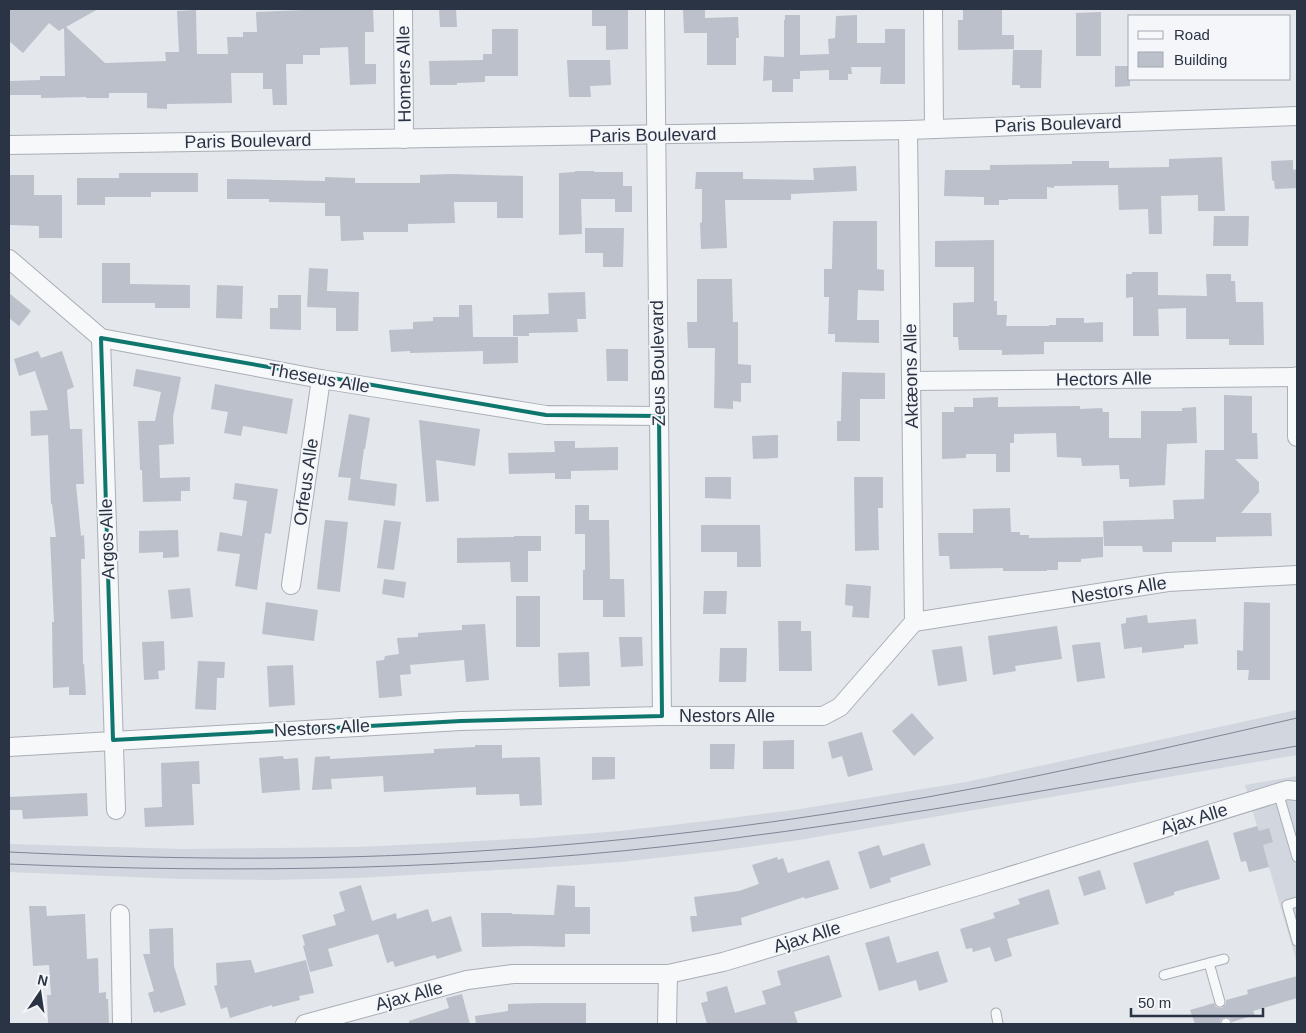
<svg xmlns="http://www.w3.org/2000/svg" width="1306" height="1033" viewBox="0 0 1306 1033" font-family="Helvetica,sans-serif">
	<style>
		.built { fill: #d2d6de }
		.building { fill: #bbc0ca }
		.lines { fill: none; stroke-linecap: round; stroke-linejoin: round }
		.lane-casing { stroke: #a9aeb7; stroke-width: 11 }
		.street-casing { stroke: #a9aeb7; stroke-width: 20 }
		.lane { stroke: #f7f8fa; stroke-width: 9 }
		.street { stroke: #f7f8fa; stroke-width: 18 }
		.tram { stroke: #7d8696; stroke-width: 1 }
		.marked { fill: none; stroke: #0f766e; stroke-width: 4; stroke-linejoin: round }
		.labels { text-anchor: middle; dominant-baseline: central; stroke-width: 4; stroke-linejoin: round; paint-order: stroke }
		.street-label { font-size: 18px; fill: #2b3445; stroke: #f4f6f9 }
	</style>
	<rect width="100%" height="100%" fill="#e4e7ec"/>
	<g class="built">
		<path d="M1297,710V755L799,840L710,852L621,862L534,868L358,878L270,880L181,879L9,872V844L182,849L357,847L444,843L532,838L620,831L707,821L794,810L966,782Z"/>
		<path d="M1297,776V963L1245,785Z"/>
	</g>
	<g class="building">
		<path d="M9,9H98L66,27L105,63L166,61L165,52H179L177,11L196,10L197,54H228L227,37H243V32H257L256,12L304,10V9H373L374,32H365V64H376V84L350,85L348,47L320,48V55H303V64H286L287,105H273L272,89H263V73H231L232,103L167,104V109L147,108V93H109V98H86V97L41,98V95H9V81L40,80V76H65L64,28L59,31L49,23L23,53L9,41Z"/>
		<path d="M439,9H456L457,27H440Z"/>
		<path d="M592,9H628V49L606,50V26H592Z"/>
		<path d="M683,9H705V18L738,17L739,38H736V65H707V33H684Z"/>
		<path d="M963,9H1002V35H1014V49L958,50V20H963Z"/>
		<path d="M1101,12V56H1076V13Z"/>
		<path d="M785,15H800V55L829,54L828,39L835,38L836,16L857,15V43H885V29H905V84H880L881,67H851L852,74H848V80H829V70L800,71V79H793V92H772V80L763,81L764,56L784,57V20H785Z"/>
		<path d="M492,29H518V76H485V82L457,83V85H430L429,61L483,60V54H492Z"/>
		<path d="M1013,50H1042L1041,88H1020V85H1012Z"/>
		<path d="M567,60H610L611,85L590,86L591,97H569Z"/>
		<path d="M1115,66H1130V86L1115,87Z"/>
		<path d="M1222,157L1225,211H1198V195L1161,196L1162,234H1149L1148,209L1119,210L1118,185L1054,186V188L1047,187V199H1008V200H999V205H984V197L944,196L945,170H990V165L1072,164V161H1109V168L1169,167V159Z"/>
		<path d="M1293,160V170L1297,169V188L1275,189L1274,181L1272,180L1271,161Z"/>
		<path d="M856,166L857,191L791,194V200H725L727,248L701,249L700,223L702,222V189H695L696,172H743V179L814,180L813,168Z"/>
		<path d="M575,171H594V172H623V186H632V212H615V199H581L582,234L559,235V173L575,172Z"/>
		<path d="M119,173H198V192H151V197H105V205H77V178H119Z"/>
		<path d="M453,174L523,176V218H497V202H454L455,223L408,224V232H363L364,240L341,241L340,216H325V203L269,202V199H227V179L325,181V177L355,178V183H420V175Z"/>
		<path d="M9,175H34V195H62V238H39V226L10,225V222H9Z"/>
		<path d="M1214,216H1249L1248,246H1213Z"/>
		<path d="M833,221H877V269L884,270V291L858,290L857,320H879V343L835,342V334H828L829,297H824V269H832Z"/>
		<path d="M585,228H624L623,267H603V253H585Z"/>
		<path d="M994,240V301H997V315H1007L1006,326H1049V325H1056V318H1084V323L1103,322V342H1044V354L1002,355V350H959L958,337H953V303L974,302V267H935V241Z"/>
		<path d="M102,263H130V284L190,285V308H155V303H102Z"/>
		<path d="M309,268L328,269L327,291L359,292L358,331H336V308L307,307Z"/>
		<path d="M1132,272H1158V295L1207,296L1206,274H1231V281H1235L1236,302H1263L1264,345H1229V339H1186V308L1158,309L1159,336H1133V297L1126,298V274H1132Z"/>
		<path d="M697,279H732L733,322H738V364L751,365V383H741V402L733,401V409L714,408L715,348H688L687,322H697Z"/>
		<path d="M217,285L243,286L242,319L216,318Z"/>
		<path d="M585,292L586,319H577L578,332L529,333V336H513V315L549,314L548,293Z"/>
		<path d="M9,293L31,311L19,326L9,318Z"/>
		<path d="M278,295H301V330L270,329V308H278Z"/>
		<path d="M459,305H472L473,337H518V363L483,364V351L410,353V351L391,352L389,330L413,329V322L433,321V317H459Z"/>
		<path d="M606,349H628V381H607Z"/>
		<path d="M38,351L41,358L62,351L74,387L67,390L70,429H82L84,484H76L81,536L84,535L85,559H81L83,664H84L86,695H69V687L53,688L52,622H54L50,537H56L52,504H51L48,435L31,436L30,411L48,410L35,371L19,376L14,359Z"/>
		<path d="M136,369L181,377L173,417L174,444L159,445L160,478L190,477V491H181V501L143,502L142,470H140L138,421H155L161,392L133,386Z"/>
		<path d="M842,372L885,373V399H860V441H837V421H841Z"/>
		<path d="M215,384L293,399L287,434L243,426L241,436L224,433L228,412L211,409Z"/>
		<path d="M1224,395L1252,396V433H1257L1258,459H1235L1259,482V492L1241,513H1271L1272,536L1216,537V542H1172V552H1143L1142,546H1104L1103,521L1174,519L1173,500L1204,499L1205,450H1224Z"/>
		<path d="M998,397V407L1080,406V409L1102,408L1103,412H1109V438H1141V411H1182V408L1196,407L1197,443L1167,444L1165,485L1129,487V479H1120L1119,465L1082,466L1081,458L1057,457L1056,433L1014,434V443H1010V472H996V454H966V458L942,459V412H954V407H973V398Z"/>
		<path d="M349,414L370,418L365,449H364L360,479L397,484L395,506L348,500L351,478L338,477Z"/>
		<path d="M419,420L480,429L475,466L436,460L439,501L426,502Z"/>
		<path d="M778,435V458L753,459L752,436Z"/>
		<path d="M554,441H575V448L618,447V470L571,471V479H555V473L509,474L508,453L555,452Z"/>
		<path d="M705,477H731V499L705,498Z"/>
		<path d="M854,477H883V508H878L879,550L855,551Z"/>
		<path d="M235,483L278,489L271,534L265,533L257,590L235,586L240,554L217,551L220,532L242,536L247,501L233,499Z"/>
		<path d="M575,505H589V520H609L610,579H624L625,617H603V600H583V570H585V534H575Z"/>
		<path d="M1010,508L1011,532H1020V535H1029V538L1103,537V557L1081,559V562H1058V570H1047V571H1003V568L950,569L949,556H939L938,533H973V509Z"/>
		<path d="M325,520L348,522L340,592L317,589Z"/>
		<path d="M384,520L401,522L394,570L377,568Z"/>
		<path d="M701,525H760L761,567H737V552H701Z"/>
		<path d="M178,530L179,557L163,558V552L139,553V531Z"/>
		<path d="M514,536H541V551H528V582H511L510,562L457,563V538L514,537Z"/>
		<path d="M384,579L406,582L404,598L382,594Z"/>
		<path d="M846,584L871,586L869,618L852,617L853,606L845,605Z"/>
		<path d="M190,588L193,617L171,619L168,590Z"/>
		<path d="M704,591H727L726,614H703Z"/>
		<rect x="516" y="596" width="24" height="51"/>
		<path d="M266,602L318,610L314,641L262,634Z"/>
		<path d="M1244,602L1270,603V680H1248L1249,670H1237V650L1243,651Z"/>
		<path d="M1147,615L1148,623L1196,619L1198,644L1184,645V648L1142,653V647L1124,649L1121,624L1126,623V618Z"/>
		<path d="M778,621H801V631H811L812,671H779Z"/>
		<path d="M485,624L489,680L466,682L464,660L410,665L411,674L400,675L402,696L379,698L376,661L384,660L385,656L399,654L397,638L418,637V633L462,630V625Z"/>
		<path d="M1057,626L1062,659L1015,666L1016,671L993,675L988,636Z"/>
		<path d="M619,637H642L643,666L621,667Z"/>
		<path d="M164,641L165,670L158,671L159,679L144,680L142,642Z"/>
		<path d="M1100,642L1105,678L1077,682L1072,645Z"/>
		<path d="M962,646L967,681L938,686L932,650Z"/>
		<path d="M720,648H747L746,682H719Z"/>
		<path d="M589,652L590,686L559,687L558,653Z"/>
		<path d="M198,661L225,662L224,678H217L216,710L195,709Z"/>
		<path d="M293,665L295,705L269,707L267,666Z"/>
		<path d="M912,713L934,738L914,756L892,731Z"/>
		<path d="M862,732L873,770L848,777L842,756L832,759L828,742Z"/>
		<path d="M794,740V769H763V741Z"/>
		<path d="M710,744H735L734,769H710Z"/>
		<path d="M475,745H502V758L540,757L542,805L520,806L519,794L476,795V787L384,792L383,776L331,779L332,789L312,790L315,757L330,756V759L434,753V749L475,747Z"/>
		<path d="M283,756L284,759L298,758L300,790L262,793L259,758Z"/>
		<path d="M592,757H615V779L592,780Z"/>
		<path d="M199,761L200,784H192L194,825L145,827L144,808L162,807L161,763Z"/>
		<path d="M87,793L88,816L23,819L22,810H9V797Z"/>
		<path d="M1257,826L1259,831L1269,828L1273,842L1263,845L1269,867L1249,872L1246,861L1241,862L1233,833Z"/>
		<path d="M1208,840L1220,879L1174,892V895L1146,904L1133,863Z"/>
		<path d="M924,843L931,865L890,878L891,882L870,889L858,852L879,845L883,856Z"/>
		<path d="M777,857L778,860L783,858L788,873L829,860L839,889L805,899L804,897L741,918L742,925L692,932L690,916H697L694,897L739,891L759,884L752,865Z"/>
		<path d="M1100,870L1106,889L1084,896L1078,877Z"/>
		<path d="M361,885L372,921L396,913L397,919L428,909L432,922L451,916L462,951L437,959L435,955L395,967L393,961L387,963L378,934L328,949L333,966L310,972L303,946L305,945L302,935L336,925L333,915L345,911L339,892Z"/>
		<path d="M557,885L575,886V907H590V934H565V947L528,946L482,947L481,913H512V914L554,915Z"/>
		<path d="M1049,889L1059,924L1007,939L1012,956L995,962L990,947L973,952L972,948L966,949L960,929L995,918L993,913L1020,904L1018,899Z"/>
		<path d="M29,906H46L47,916L85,914L87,959L98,958L99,993L106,992V999H108L109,1024H85V1023L48,1024L47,995H51L49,965L33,966Z"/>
		<path d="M173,928L174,966L186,1005L160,1013L159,1011L154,1013L148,993L154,991L143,954H150L149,929Z"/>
		<path d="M889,936L897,963L938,951L948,982L919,991L916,980L879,991L865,943Z"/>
		<path d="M829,955L842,997L794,1012L798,1024H707L701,1003L708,1001L706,992L727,986L735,1013L766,1004L762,991L781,985L777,971Z"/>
		<path d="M251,960L255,973L306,960L314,993L299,996L300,1000L272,1007V1005L230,1018L227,1007L221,1009L214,986L217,985L216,963Z"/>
		<path d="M1297,976V998L1253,1011L1255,1015L1232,1022L1230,1018L1226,1017L1221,1019L1220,1024H1195L1190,1010L1214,1003L1216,1007L1222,1008L1226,1004V1000L1248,994L1247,990Z"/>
		<path d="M462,994L470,1024H409V1021L449,1008L446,998Z"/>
		<path d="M545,1003H586V1024H476L475,1016L508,1011V1004Z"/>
	</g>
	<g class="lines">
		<g class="lane-casing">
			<g id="lane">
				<path d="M1278,792L1297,857"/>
				<path d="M1297,902L1287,905L1297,941"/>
				<path d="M1209,963L1224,959"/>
				<path d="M1164,975L1209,963L1220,1002"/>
				<path d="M996,1013L998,1024"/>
				<path d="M1226,1023V1024"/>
			</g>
		</g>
		<g class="street-casing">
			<g id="street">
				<path d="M403,9L404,139"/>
				<path d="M655,9L662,716"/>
				<path d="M933,9L934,128"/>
				<path d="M908,130L914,622"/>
				<path d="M9,145L908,130L1297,116"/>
				<path d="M9,259L101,338L321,379L546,415L659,416"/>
				<path d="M101,338L116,810"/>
				<path d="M1297,376V437"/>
				<path d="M911,381L1296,377"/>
				<path d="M291,585L321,379"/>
				<path d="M9,747L461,721L662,716H823L840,707L914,622L1168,582L1297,575"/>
				<path d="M120,914L122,1024"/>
				<path d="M305,1024L467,980L513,974H668L723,962L978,886L1287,790L1297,791"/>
				<path d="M667,1024L668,974"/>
			</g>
		</g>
		<use href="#lane" class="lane"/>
		<use href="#street" class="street"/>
		<g class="tram">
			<path d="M9,852C155,859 301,861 446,853C590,845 733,830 875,806C1017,783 1157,750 1297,718"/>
			<path d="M9,864C243,874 478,870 712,841C908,817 1102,780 1297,746"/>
		</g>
	</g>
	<path class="marked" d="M101,338L546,415L659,416L662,716L461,721L113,740Z"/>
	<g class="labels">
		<g class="street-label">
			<text transform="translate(404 74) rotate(-91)">Homers Alle</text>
			<text transform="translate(1058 124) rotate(-2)">Paris Boulevard</text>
			<text transform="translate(653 135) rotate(-1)">Paris Boulevard</text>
			<text transform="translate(248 141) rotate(-1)">Paris Boulevard</text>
			<text transform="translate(658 363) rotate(-91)">Zeus Boulevard</text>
			<text transform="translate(911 376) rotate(-91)">Aktæons Alle</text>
			<text transform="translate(319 378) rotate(10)">Theseus Alle</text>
			<text transform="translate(1104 379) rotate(-1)">Hectors Alle</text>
			<text transform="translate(306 482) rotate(-82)">Orfeus Alle</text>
			<text transform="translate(107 539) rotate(-92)">Argos Alle</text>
			<text transform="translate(1119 590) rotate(-9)">Nestors Alle</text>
			<text x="727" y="716">Nestors Alle</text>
			<text transform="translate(322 728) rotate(-3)">Nestors Alle</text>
			<text transform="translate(1194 819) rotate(-17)">Ajax Alle</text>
			<text transform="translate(807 937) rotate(-17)">Ajax Alle</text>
			<text transform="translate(409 996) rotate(-15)">Ajax Alle</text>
		</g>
	</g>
	<rect width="1306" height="1033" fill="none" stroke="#2b3445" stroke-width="20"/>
	<rect x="1128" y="15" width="162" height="65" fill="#f4f6f9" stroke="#a4a8b1"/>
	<rect x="1138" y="31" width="25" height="8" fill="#f7f8fa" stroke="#a4a8b1"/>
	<text x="1174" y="40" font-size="15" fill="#2b3445">Road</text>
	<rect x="1138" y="52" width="25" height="15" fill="#bbc0ca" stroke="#a4a8b1"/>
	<text x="1174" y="65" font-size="15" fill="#2b3445">Building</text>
	<g transform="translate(40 993) rotate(13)" stroke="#f4f6f9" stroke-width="4" paint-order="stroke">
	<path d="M0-4L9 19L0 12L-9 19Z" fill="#2b3445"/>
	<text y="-8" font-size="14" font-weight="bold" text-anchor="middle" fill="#2b3445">N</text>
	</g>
	<path d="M1131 1008v8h132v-8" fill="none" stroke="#2b3445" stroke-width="2.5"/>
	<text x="1138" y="1008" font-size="15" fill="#2b3445" stroke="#f4f6f9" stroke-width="4" paint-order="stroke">50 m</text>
</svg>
